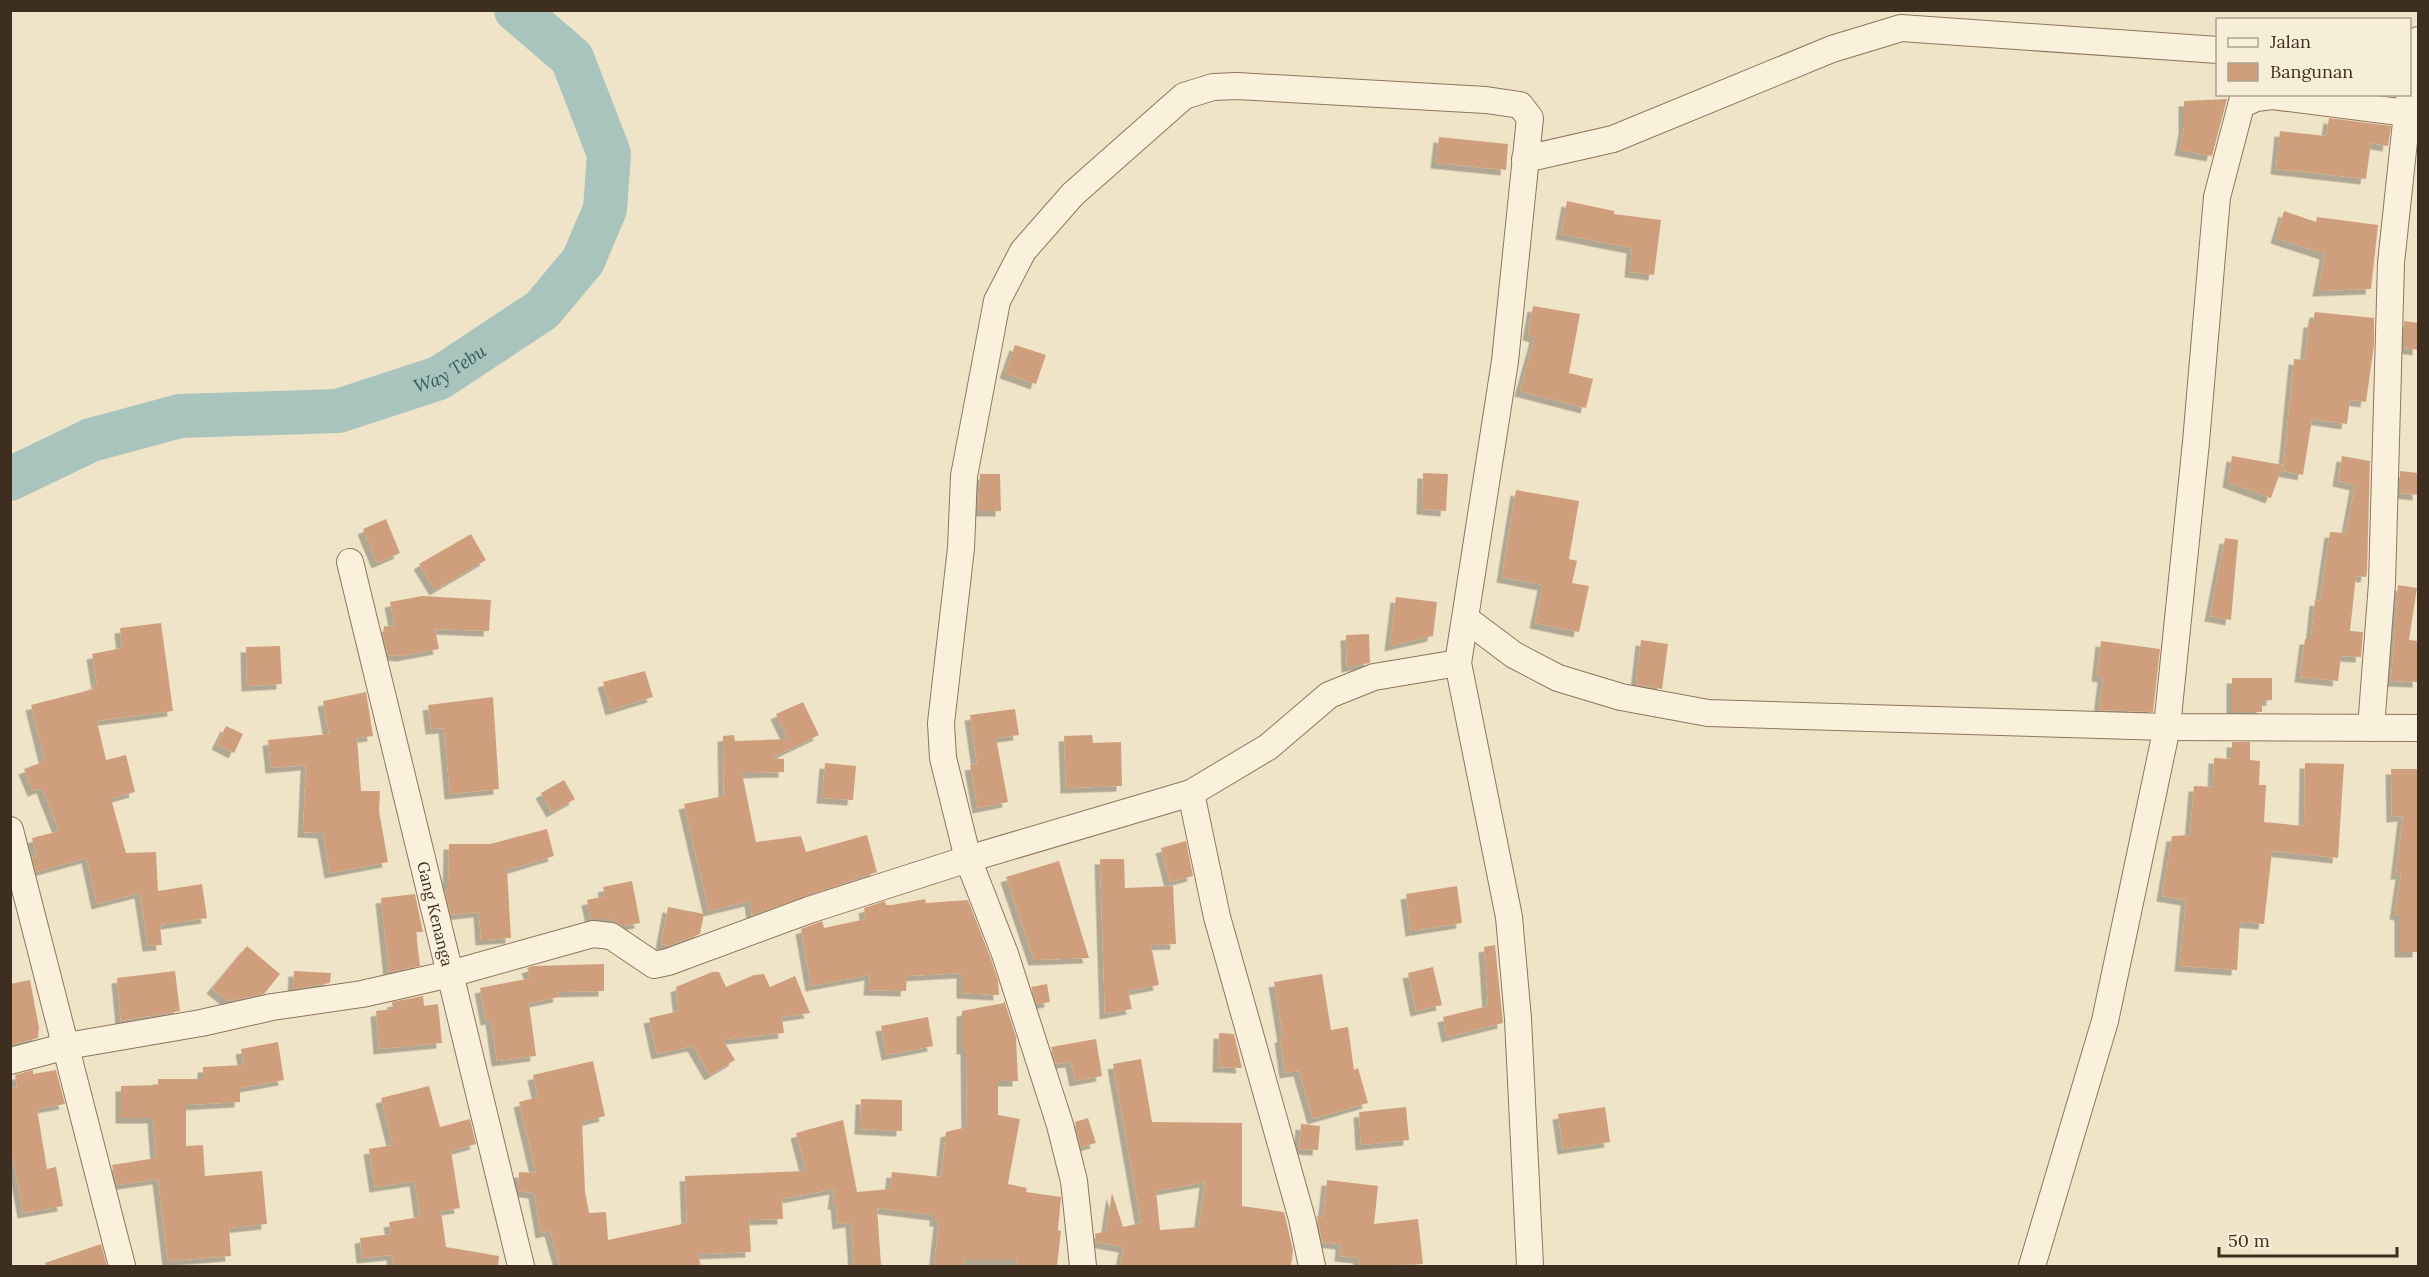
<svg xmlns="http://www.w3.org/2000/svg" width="2429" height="1277" viewBox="0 0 2429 1277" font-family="Lora,serif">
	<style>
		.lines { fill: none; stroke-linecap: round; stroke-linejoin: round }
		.river { stroke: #a9c4bc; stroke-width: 44 }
		.building { fill: #cf9f7d; fill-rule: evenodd; filter: url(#shadow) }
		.minor-casing { stroke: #8d765c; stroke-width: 28 }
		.minor { stroke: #faf1dc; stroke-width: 26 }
		.labels { text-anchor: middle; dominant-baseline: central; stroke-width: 4.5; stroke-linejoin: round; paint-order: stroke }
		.street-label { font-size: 16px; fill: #3d2e20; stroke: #f7eed8 }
		.water-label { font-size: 18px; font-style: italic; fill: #2f5d5a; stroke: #f7eed8 }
	</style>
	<defs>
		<filter id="shadow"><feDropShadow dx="-5.5" dy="5.5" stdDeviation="0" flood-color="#0004"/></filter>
	</defs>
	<rect width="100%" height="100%" fill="#f0e4c8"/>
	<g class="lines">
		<path class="river" id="s1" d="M10,479L91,440L180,416L338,411L439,378L542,310L583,261L605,209L609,154L572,58L516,10"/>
	</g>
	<g class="building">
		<path d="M2227,99L2212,156L2180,150L2184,128V101Z"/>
		<path d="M2329,118L2391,126L2388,146L2371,143L2366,179L2276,169L2280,131L2326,136Z"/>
		<path d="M1439,137L1508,144L1506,170L1436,163Z"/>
		<path d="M1567,201L1614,211V214L1661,220L1654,275L1630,272L1632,248L1561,234Z"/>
		<path d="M2284,211L2316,222L2317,217L2378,225L2371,289L2318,291L2325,254L2276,238Z"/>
		<path d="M1533,306L1580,314L1569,373L1593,379L1586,408L1520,391L1535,337L1528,335Z"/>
		<path d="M2315,312L2374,318V345L2366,402L2350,400L2347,424L2312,419L2303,475L2283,471L2294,359L2305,360L2309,322H2313Z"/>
		<path d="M2404,321L2418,323V350L2404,348Z"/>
		<path d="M1015,345L1046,355L1036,384L1005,373Z"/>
		<path d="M2232,456L2283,465L2271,498L2228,482Z"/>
		<path d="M2342,456L2370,461L2367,572L2366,577L2356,576L2350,631L2363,632L2361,657L2341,656L2338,681L2300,677L2305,639H2311L2315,600L2320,601L2330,532L2346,533L2355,485L2338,481Z"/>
		<path d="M2400,471L2418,473V495L2400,493Z"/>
		<path d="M1423,473L1448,474L1446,511L1422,509Z"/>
		<path d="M980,474H1000L1001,511H978Z"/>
		<path d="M1516,490L1579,501L1569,559L1577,561L1572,583L1589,586L1579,632L1535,623L1543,585L1502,577Z"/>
		<path d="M386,519L400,553L377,563L363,529Z"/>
		<path d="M471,534L486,560L435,590L419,564Z"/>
		<path d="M2225,538L2238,540L2231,620L2210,616Z"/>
		<path d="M2398,585L2417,588L2409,640L2418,641V682L2391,681Z"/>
		<path d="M422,596L491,600L489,631L435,629L439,649L402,656L388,655L383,634L384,626L395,627L390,602Z"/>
		<path d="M1396,597L1437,602L1433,636L1390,646Z"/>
		<path d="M161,623L173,711L97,721L106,760L126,755L135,792L111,799L126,853L156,852L158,891L202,884L207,918L160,925L162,945L148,946L140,893L97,904L87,858L36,872L32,856L37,857L32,838L59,831L42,788L33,791L24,769L45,761L31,705L94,689L93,684H97L92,654L122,648L120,628Z"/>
		<path d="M1369,634L1370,663L1347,667L1346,635Z"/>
		<path d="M1641,640L1668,644L1662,689L1636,684Z"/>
		<path d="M2101,641L2160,649L2153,712L2099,710L2103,677L2097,676Z"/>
		<path d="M280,646L282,684L247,686L246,647Z"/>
		<path d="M645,671L653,697L611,710L603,682Z"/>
		<path d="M2232,678H2272V700L2262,701V712H2232Z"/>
		<path d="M366,692L373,736L357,738L361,791H380L379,811L388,862L330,873L323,833L303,832L306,765L271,768L268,740L329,734L323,701Z"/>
		<path d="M493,697L499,789L450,794L444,728L431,729L428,705Z"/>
		<path d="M803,702L819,735L771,758L784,759V772L742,773L756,842L801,836L806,852L867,835L877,872L752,915L750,901L709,911L684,804L724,796L723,736L734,735L735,741L788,739L776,714Z"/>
		<path d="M1015,709L1019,735L996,738L1008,802L978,808L970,765L977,764L970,715Z"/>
		<path d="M226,726L243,734L234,753L217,744Z"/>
		<path d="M1092,735L1093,743L1121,742L1122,786L1066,788L1064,736Z"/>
		<path d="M2232,742H2250V760L2260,761L2259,785H2266L2264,822L2304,826L2305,763L2344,764L2338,858L2272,851L2264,924L2240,922L2237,970L2180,966L2186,900L2162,896L2172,836L2190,835L2194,786L2213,787L2214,758L2232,759Z"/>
		<path d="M825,763L856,766L853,800L822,798Z"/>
		<path d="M2391,769H2418V952H2400V915L2395,914L2401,874H2396L2403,816L2392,817Z"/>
		<path d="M564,780L575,799L552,812L541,793Z"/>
		<path d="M547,829L554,856L507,870L511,938L481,940L479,912L451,915L445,891L448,890L449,844H490Z"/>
		<path d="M1186,841L1193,876L1170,882L1161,848Z"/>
		<path d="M1100,859H1124L1125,888L1173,886L1176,944L1151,945L1159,985L1128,991L1132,1009L1105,1014Z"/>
		<path d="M1059,861L1089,958L1034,960L1006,877Z"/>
		<path d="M632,881L640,923L623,926L610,919H591L587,900L605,896L603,887Z"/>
		<path d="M1457,886L1462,923L1411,931L1406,894Z"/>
		<path d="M415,894L423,932H416L420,966L389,972L381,898Z"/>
		<path d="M925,899L926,903L968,900L991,959L998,980L999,995L962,993V973L907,976L906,991L869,990L870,975L811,986L801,929L822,921L824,928L866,919L864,908L885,901L886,905H892Z"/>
		<path d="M668,907L704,914L700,934L668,946L661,944Z"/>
		<path d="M1495,945L1503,1023L1447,1037L1443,1017L1488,1006L1484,947Z"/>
		<path d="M247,946L280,974L264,994L228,1001L212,988Z"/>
		<path d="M604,964V991L558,992L559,997L529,1003L536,1056L497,1061L491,1019L486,1020L480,988L531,978L527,968L533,966Z"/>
		<path d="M1433,967L1442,1005L1416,1011L1408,973Z"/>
		<path d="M175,971L180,1011L121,1021L117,978Z"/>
		<path d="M294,971L331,973L330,983L293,989Z"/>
		<path d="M712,972H719L726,987L754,975L764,974L770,987L795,976L810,1013L782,1017L784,1033L723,1040L735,1060L710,1075L693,1046L657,1054L649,1018L679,1011L676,987Z"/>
		<path d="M1322,974L1331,1030L1348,1027L1354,1070L1358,1068L1368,1103L1313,1119L1299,1071L1285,1073L1280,1037H1283L1274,982Z"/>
		<path d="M30,980L39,1028L38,1038L10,1045V984Z"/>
		<path d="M1047,984L1050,1002L1037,1004L1031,987Z"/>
		<path d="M423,996L424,1006L438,1004L442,1043L379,1049L376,1011L393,1009L392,1002Z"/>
		<path d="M1004,1000L1016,1037L1018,1081H998V1115L1020,1119L1008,1184L1027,1188L1026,1192L1061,1197L1058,1230L1061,1231L1057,1266L1016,1265L1017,1260H965L964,1266H934L939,1221H935V1215L877,1208L881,1265L854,1266L851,1222L838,1224L836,1204H833L835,1189L782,1199L783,1219L749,1220L751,1252L698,1254L701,1266H560L550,1231L541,1233L534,1193L518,1191L519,1172L536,1173L519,1102L538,1097L533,1075L593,1061L605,1116L582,1122L585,1191L589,1213L606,1212L608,1240L687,1223L685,1176L806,1171L796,1133L843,1120L857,1192L890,1189L892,1172L941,1177L946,1132L967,1127L966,1049H962V1011L1004,1003Z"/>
		<path d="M928,1017L933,1046L887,1055L881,1026Z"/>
		<path d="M1219,1033L1234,1034L1242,1068L1218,1067Z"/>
		<path d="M1096,1039L1102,1076L1075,1081L1071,1062L1056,1064L1051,1047Z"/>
		<path d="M278,1042L284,1080L240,1088V1102L186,1105V1146L203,1145L205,1176L262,1171L267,1224L229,1228L231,1256L168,1261L158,1179L117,1185L112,1165L156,1158L153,1118H121V1086L158,1085V1079H203V1067L244,1065L241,1049Z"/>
		<path d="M1141,1059L1152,1122L1242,1123V1206L1284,1212L1293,1250L1291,1266H1120L1124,1247L1096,1242L1095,1234L1106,1231L1112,1193L1123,1227L1141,1223L1113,1064ZM1205,1182L1199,1227L1160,1230L1156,1191Z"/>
		<path d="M33,1070V1074L56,1070L65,1104L37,1109L47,1169L56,1167L63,1206L23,1213L13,1156L10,1157V1087L17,1088L15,1075Z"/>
		<path d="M429,1086L440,1127L470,1119L476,1144L451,1151L460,1208L441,1211L446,1247L499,1256L498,1266H394L392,1255L362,1258L360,1238L391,1234L389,1222L420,1217L415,1181L375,1187L369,1149L393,1145L381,1098Z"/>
		<path d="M861,1099L902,1100V1131L860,1129Z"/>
		<path d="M1406,1107L1409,1140L1361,1145L1359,1112Z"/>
		<path d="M1605,1107L1610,1142L1563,1149L1558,1114Z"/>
		<path d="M1088,1118L1096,1143L1081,1147L1075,1122Z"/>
		<path d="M1301,1124L1320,1126L1318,1150L1299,1149Z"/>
		<path d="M1327,1180L1378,1186L1374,1224L1418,1219L1423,1264L1358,1266L1359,1258L1340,1256L1341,1244L1322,1242L1317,1216L1323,1217Z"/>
		<path d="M101,1244L107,1266H46L45,1263Z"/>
	</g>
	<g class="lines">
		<g class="minor-casing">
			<g id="minor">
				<path d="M2243,104L2256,98L2272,96L2407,113"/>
				<path d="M1525,159L1613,139L1832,49L1901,28L2218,50"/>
				<path id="s2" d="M350,562L521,1266"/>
				<path d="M1466,619L1514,655L1558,678L1621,697L1708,713L2167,727L2418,728"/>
				<path d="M2371,728L2382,583L2391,263L2407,113L2418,40"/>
				<path d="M1191,793L1217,917L1302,1219L1312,1266"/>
				<path d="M10,830L122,1266"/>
				<path d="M10,1061L67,1046L201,1023L272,1007L362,994L450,974L593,934L611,936L654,965L668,962L809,910L968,859L1191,793L1268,747L1329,695L1374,677L1458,663"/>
				<path d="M1083,1266L1074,1181L1060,1125L1005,954L968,859L943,758L941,723L961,548L964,476L997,301L1023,251L1073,194L1184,96L1213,87L1237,86L1486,100L1520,105L1530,118L1505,361L1458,663L1509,917L1518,1019L1530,1266"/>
				<path d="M2032,1266L2105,1021L2167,727L2196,442L2217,197L2244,94"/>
			</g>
		</g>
		<use href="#minor" class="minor"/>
	</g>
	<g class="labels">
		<g class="street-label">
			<text stroke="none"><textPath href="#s2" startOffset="362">Gang Kenanga</textPath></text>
		</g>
		<g class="water-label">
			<text stroke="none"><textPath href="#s1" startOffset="460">Way Tebu</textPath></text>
		</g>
	</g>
	<rect width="2429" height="1277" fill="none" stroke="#3d2e20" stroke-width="24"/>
	<rect x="2216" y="18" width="195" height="78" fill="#f7eed8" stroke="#ada18e" stroke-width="1.5"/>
	<rect x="2228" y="38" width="30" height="9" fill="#faf1dc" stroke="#ada18e" stroke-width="1.5"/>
	<text x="2270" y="48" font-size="18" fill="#3d2e20">Jalan</text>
	<rect x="2228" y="63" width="30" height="18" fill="#cf9f7d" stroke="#ada18e" stroke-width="1.5"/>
	<text x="2270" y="78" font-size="18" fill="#3d2e20">Bangunan</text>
	<path d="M2219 1247v9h178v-9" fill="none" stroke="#3d2e20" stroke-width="3"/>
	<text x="2228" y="1247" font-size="18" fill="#3d2e20" stroke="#f7eed8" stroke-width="4.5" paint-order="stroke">50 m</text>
</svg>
